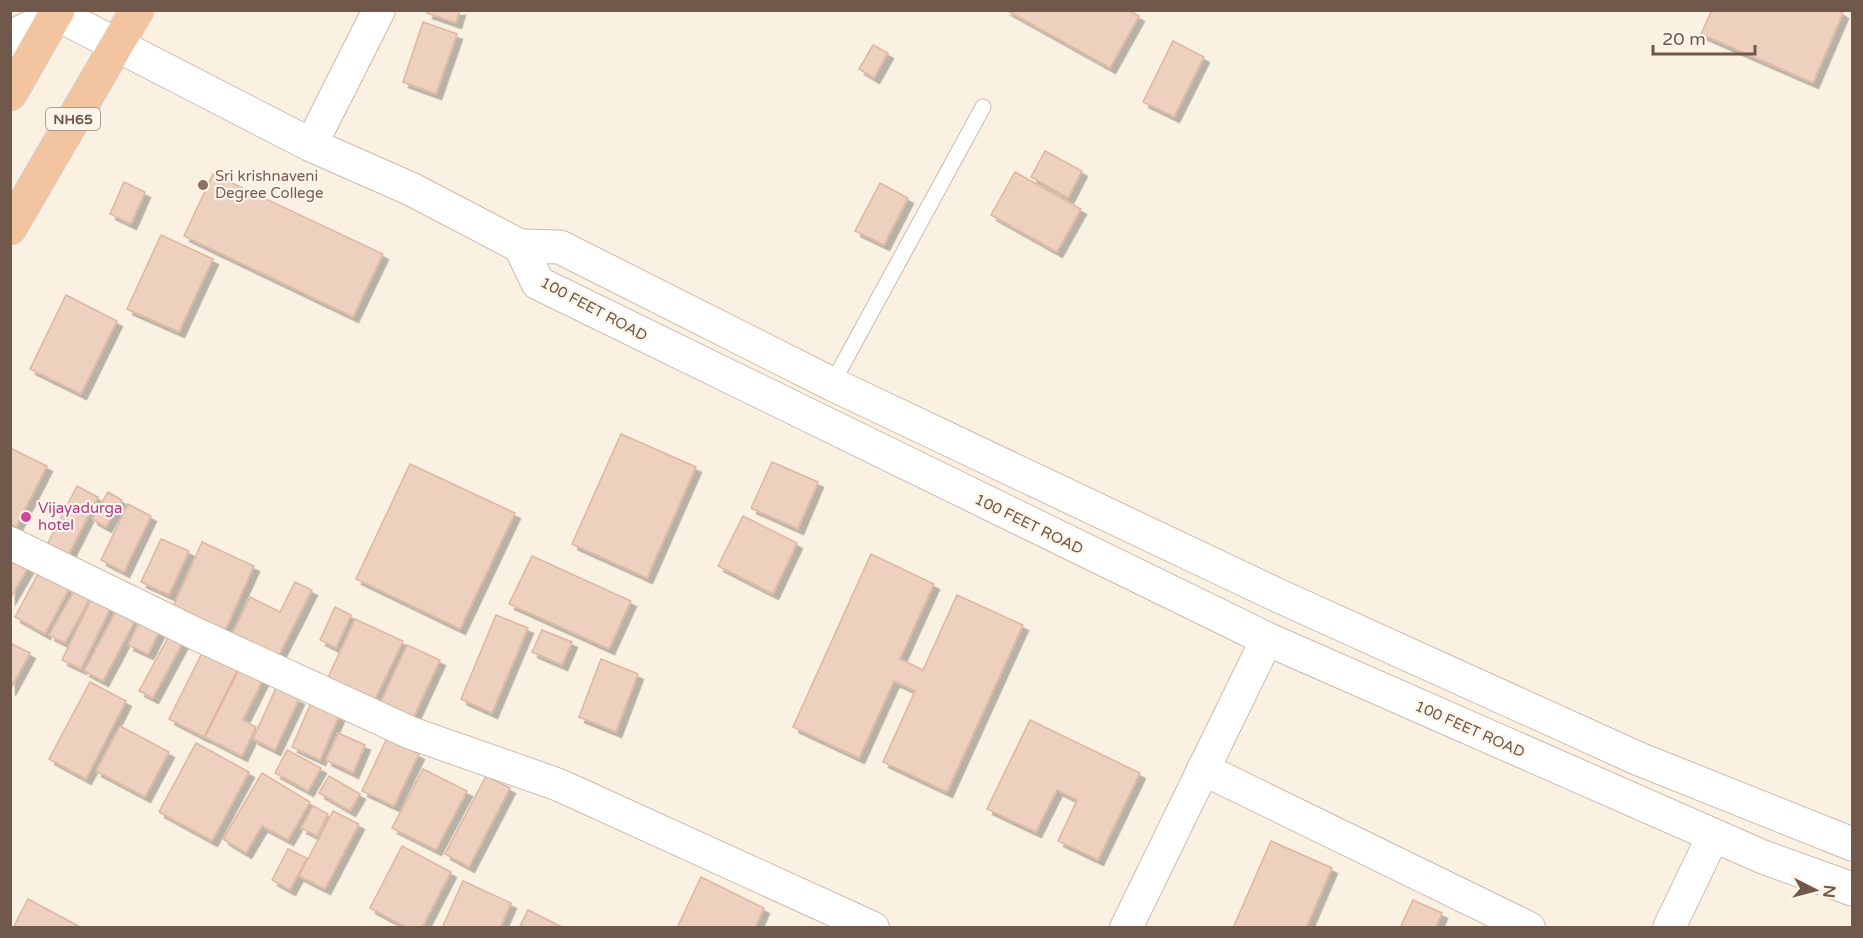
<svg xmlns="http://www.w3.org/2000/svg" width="1863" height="938" viewBox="0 0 1863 938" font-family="'Varela Round',sans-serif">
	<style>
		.building { fill: #edd0bd; stroke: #dfb69f; stroke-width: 1.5; filter: url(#shadow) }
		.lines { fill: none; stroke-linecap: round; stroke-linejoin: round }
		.service-casing { stroke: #cdbbae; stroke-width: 17 }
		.minor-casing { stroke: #cdbbae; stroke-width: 34 }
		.tertiary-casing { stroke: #cdbbae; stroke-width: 35 }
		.secondary-casing { stroke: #cfbbab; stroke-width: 35 }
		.trunk-casing { stroke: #d7d0cd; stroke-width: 35 }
		.service { stroke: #fff; stroke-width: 15 }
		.minor { stroke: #fff; stroke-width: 32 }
		.tertiary { stroke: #fff; stroke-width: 33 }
		.secondary { stroke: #fff; stroke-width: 33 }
		.trunk { stroke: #f2c49f; stroke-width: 33 }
		.education-dot { fill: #8d6e63; stroke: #fdf5e9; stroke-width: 2 }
		.hotel-dot { fill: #d1479c; stroke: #fdf5e9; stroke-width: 2 }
		.labels { text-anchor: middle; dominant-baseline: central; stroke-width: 4.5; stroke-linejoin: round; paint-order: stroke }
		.shield { fill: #fdf5e9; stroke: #9a877a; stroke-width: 1.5 }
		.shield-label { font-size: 14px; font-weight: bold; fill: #70584b }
		.education-label { font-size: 15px; fill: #785e54; stroke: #fdf5e9; text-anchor: start }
		.street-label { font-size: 15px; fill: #70584b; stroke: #fdf5e9 }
		.hotel-label { font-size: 15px; fill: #b23c85; stroke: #fdf5e9; text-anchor: start }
	</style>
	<defs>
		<filter id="shadow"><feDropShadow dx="5.5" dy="5.5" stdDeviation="0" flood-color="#0004"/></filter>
	</defs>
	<rect width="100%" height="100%" fill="#faf1e3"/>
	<g class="building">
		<path d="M428,10H460L456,23L427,13Z"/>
		<path d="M1006,10H1128L1139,16L1110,68Z"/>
		<path d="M1712,10H1838L1843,13L1813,83L1701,34Z"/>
		<path d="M423,22L457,34L436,94L403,82Z"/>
		<path d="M1173,41L1204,57L1174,117L1143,102Z"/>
		<path d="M873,45L888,53L874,78L859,69Z"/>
		<path d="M1045,151L1082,171L1068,198L1031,177Z"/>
		<path d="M1015,172L1081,209L1057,252L991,215Z"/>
		<path d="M213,174L383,254L353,317L184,236Z"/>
		<path d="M124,182L145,192L131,224L110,214Z"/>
		<path d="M880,183L908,198L884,245L855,231Z"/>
		<path d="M161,235L213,259L179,332L127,309Z"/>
		<path d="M66,295L117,321L81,394L30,369Z"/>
		<path d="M621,434L696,467L647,578L572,544Z"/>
		<path d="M10,448L47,466L16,527L10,524Z"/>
		<path d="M772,462L818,482L798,529L751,508Z"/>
		<path d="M410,464L515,513L460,629L356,579Z"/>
		<path d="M77,486L98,497L68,556L47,545Z"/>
		<path d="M108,492L122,500L106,527L92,519Z"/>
		<path d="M128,504L151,516L124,572L101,560Z"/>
		<path d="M743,516L797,543L773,594L718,566Z"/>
		<path d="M161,539L189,551L169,595L141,582Z"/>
		<path d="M202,542L254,566L224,633L172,609Z"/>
		<path d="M871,554L934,584L900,659L923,670L957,595L1023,625L947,792L883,762L915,691L894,681L859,758L793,727Z"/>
		<path d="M10,556L29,566L10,599Z"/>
		<path d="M532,556L631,601L609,649L509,604Z"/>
		<path d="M39,572L69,589L45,634L15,617Z"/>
		<path d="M295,582L312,590L276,661L230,638L250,597L280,612Z"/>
		<path d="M74,591L89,600L65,643L49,635Z"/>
		<path d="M93,596L112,605L81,669L62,660Z"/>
		<path d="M118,607L137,617L103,681L84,671Z"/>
		<path d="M335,607L351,615L336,648L320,640Z"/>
		<path d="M496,615L528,628L492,713L461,699Z"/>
		<path d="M355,619L403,641L372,706L325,684Z"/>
		<path d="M140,620L160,630L148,654L128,645Z"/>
		<path d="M542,630L572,642L562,665L532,652Z"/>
		<path d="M170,634L183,642L153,698L139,691Z"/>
		<path d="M10,643L30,653L10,690Z"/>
		<path d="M407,645L440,660L410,725L377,710Z"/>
		<path d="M203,651L238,669L204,737L169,719Z"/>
		<path d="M601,659L638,674L616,732L579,717Z"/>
		<path d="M240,668L263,680L243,720L256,727L242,756L205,737Z"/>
		<path d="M90,682L126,701L86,779L49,759Z"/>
		<path d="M276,688L299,699L275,750L253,739Z"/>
		<path d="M311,703L339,716L320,760L292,747Z"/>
		<path d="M1030,720L1140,773L1098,860L1058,841L1077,800L1057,790L1036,832L987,809Z"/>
		<path d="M120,726L169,752L145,797L96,771Z"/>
		<path d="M338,733L365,745L353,773L326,760Z"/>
		<path d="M387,738L419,754L394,806L362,791Z"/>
		<path d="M196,743L249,772L212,841L159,812Z"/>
		<path d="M287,750L321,768L308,791L275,773Z"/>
		<path d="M423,769L467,791L436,850L392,828Z"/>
		<path d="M262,773L310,802L288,840L262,826L246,853L223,839Z"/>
		<path d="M329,776L360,794L350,811L319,793Z"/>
		<path d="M486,776L510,788L469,867L445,854Z"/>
		<path d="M313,806L328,814L317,836L301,828Z"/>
		<path d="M333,811L359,824L325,889L299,876Z"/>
		<path d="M1271,841L1332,868L1306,928H1233Z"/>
		<path d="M402,846L451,872L422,928H407L370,908Z"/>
		<path d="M288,849L307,858L290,890L272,880Z"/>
		<path d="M701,877L764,908L755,928H677Z"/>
		<path d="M463,881L511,903L500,928H442Z"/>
		<path d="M28,899L82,928H13Z"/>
		<path d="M1413,900L1442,913L1436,928H1400Z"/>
		<path d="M528,910L564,928H519Z"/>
	</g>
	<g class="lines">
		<g class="service-casing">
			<path id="service" d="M832,384L983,107"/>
		</g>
		<g class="minor-casing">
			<g id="minor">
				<path d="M311,145L379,10"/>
				<path d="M10,543L194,633L411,733L559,785L873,928"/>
				<path d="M1203,769L1529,928"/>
				<path d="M1126,928L1267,639"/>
				<path d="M1669,928L1713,836"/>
			</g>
		</g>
		<g class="tertiary-casing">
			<g id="tertiary">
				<path d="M57,14L311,145L411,189L520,246L560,247L832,384L1277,595L1639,759L1852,844"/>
				<path d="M520,246L538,283L1267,639L1763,857L1852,889"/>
			</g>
		</g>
		<g class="secondary-casing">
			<path id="secondary" d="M10,40L21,32L57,14"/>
		</g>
		<g class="trunk-casing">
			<g id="trunk">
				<path d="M10,94L58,10"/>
				<path d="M10,228L137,10"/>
			</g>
		</g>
		<use href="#service" class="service"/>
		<use href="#minor" class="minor"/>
		<use href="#tertiary" class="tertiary"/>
		<use href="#secondary" class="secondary"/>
		<use href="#trunk" class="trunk"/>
	</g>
	<circle class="education-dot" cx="203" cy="185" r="6"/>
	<circle class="hotel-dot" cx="26" cy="517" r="6"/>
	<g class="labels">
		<rect class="shield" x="46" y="108" width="54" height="22" rx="4.5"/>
		<g class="shield-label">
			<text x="73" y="119">NH65</text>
		</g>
		<g class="education-label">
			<text x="215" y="176">Sri krishnaveni<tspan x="215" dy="17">Degree College</tspan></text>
		</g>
		<g class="street-label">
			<text transform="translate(594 309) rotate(28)">100 FEET ROAD</text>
			<text transform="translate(1029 524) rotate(26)">100 FEET ROAD</text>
			<text transform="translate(1470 729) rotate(24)">100 FEET ROAD</text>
		</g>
		<g class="hotel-label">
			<text x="38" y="508">Vijayadurga<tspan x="38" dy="17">hotel</tspan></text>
		</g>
	</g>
	<rect width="1863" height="938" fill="none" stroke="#70584b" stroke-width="24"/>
	<g transform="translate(1815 890) rotate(96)" stroke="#fdf5e9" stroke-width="4.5" paint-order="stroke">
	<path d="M0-4.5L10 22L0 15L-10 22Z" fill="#70584b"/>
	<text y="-9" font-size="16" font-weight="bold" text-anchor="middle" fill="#70584b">N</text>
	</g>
	<path d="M1653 45v9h102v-9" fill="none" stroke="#70584b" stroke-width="3"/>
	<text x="1662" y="45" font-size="18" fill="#70584b" stroke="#fdf5e9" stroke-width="4.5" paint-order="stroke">20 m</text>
</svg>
